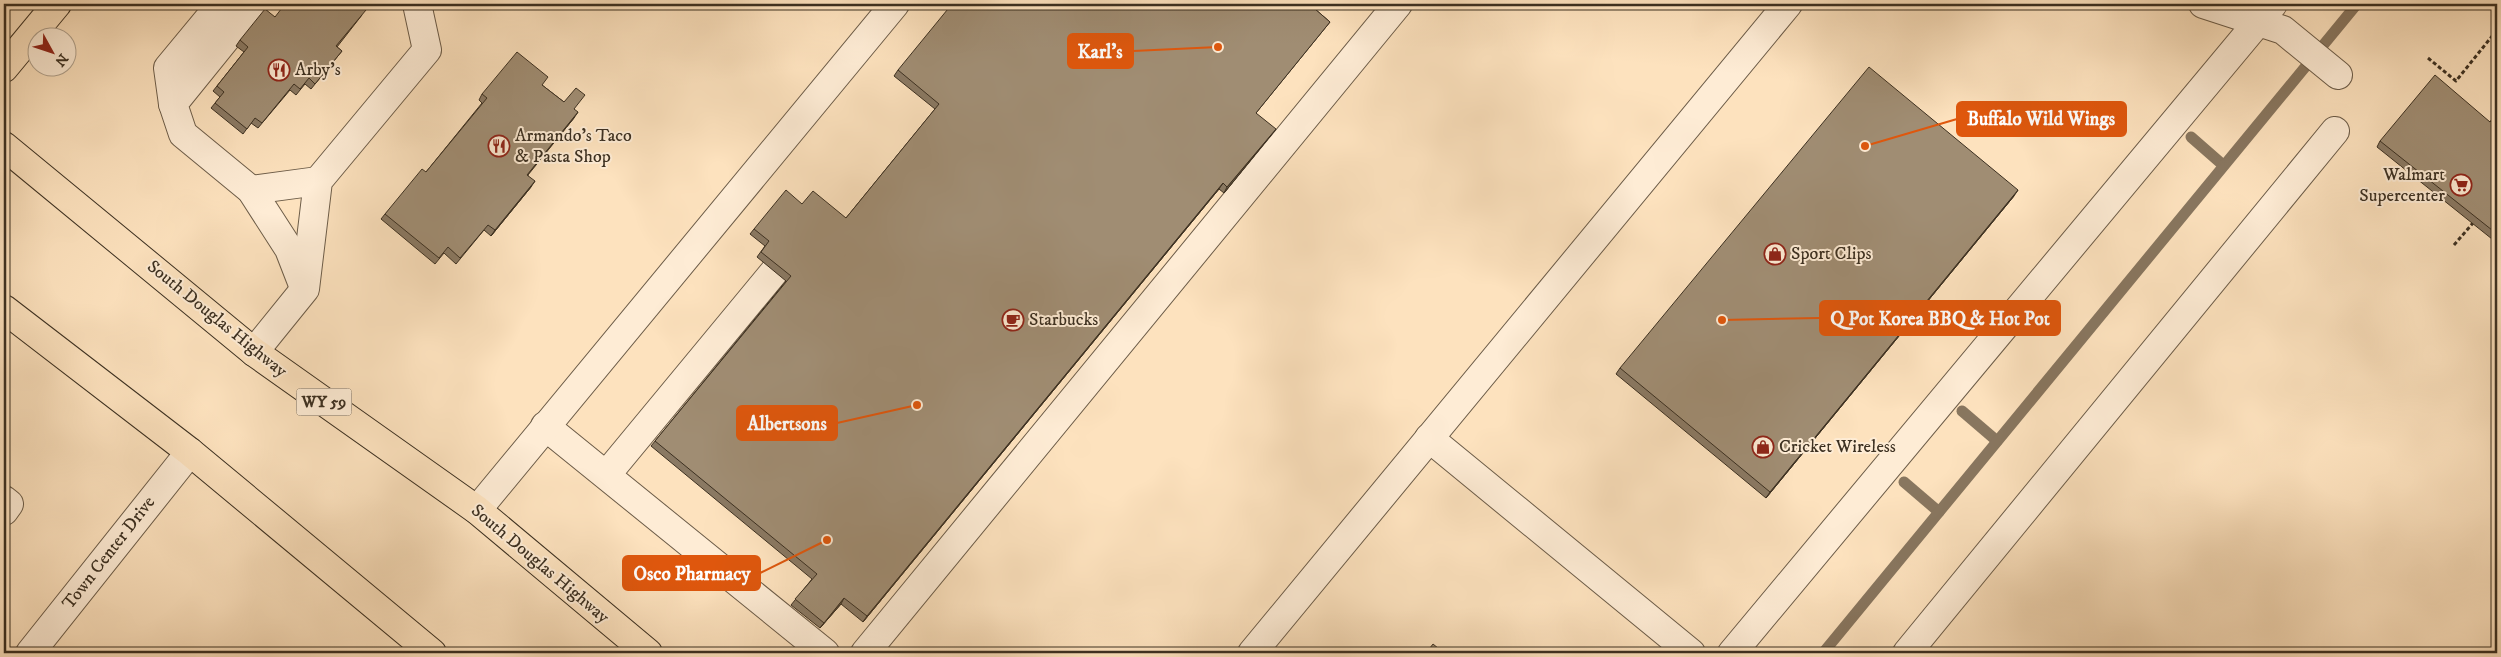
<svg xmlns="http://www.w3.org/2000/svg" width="2501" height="657" viewBox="0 0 2501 657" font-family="'IM FELL DW Pica',serif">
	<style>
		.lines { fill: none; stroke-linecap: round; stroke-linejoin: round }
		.stream { stroke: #88765f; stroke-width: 11 }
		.minor-casing { stroke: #6c5c48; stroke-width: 30 }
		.major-casing { stroke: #3c3021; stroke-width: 30 }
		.highway-casing { stroke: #3c3021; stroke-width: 30 }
		.path { stroke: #3c3021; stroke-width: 3; stroke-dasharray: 4 2.5; stroke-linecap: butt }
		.minor { stroke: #feecd5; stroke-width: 28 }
		.major { stroke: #fde2be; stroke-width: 28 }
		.highway { stroke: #fde2be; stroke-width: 28 }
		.wall { fill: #8a7963; stroke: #3c3021 }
		.shaded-wall { fill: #706350; stroke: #3c3021 }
		.building { fill: #a08d73; stroke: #3c3021 }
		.labels { text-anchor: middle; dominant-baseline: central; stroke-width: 4; stroke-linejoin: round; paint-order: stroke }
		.shield { fill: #feecd5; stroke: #766857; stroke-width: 1 }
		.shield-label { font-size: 16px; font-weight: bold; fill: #3c3021 }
		.poi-label { font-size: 18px; fill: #3c3021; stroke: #feecd5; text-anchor: start }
		.street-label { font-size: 18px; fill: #3c3021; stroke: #feecd5 }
		.leader { fill: none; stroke: #df570d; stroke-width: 2 }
		.callout-dot { fill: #df570d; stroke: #feecd5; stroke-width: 2 }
		.callout { fill: #df570d; stroke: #df570d; stroke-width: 2 }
		.callout-label { font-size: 19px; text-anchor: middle; font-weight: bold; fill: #fff }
	</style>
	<rect width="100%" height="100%" fill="#fde2be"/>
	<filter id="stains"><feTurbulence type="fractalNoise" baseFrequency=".004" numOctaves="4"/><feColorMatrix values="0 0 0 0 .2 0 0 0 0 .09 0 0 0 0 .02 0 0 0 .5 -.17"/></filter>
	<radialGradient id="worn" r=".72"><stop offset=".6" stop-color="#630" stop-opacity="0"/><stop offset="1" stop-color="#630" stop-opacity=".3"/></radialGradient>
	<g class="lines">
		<g class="stream">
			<path d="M2191,137L2223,165"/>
			<path d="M1962,411L1997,441"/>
			<path d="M1904,482L1939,512"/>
			<path d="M1823,653L2357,4"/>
		</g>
		<g class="minor-casing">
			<g id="minor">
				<path d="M254,4L173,104L183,134L251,190L289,249L303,285"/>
				<path d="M2203,4L2283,30L2338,75"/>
				<path d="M173,104L168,68L221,4"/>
				<path d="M251,190L318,181"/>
				<path d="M254,352L305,289L318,181L427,50L417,4"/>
				<path d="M545,426L825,653"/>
				<path d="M1429,438L1691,653"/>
				<path d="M607,474L774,272"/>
				<path d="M4,500L9,504L4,511"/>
				<path d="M477,510L895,4"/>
				<path d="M30,653L190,452"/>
				<path d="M865,653L1398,4"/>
				<path d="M1252,653L1788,4"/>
				<path d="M1732,653L2273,4"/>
				<path d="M1907,653L2335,131"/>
			</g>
		</g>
		<g class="major-casing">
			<path id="major" d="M4,68L57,4"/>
		</g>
		<g class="highway-casing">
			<g id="highway">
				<path d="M4,146L254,352L477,510L648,653"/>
				<path d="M4,309L190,452L432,653"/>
			</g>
		</g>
		<g class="path">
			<path d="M2428,58L2456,81L2497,30"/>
			<path d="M2454,245L2473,223"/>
		</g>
		<use href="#minor" class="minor"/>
		<use href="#major" class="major"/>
		<use href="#highway" class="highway"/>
	</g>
	<g class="wall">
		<path d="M1315,9L1330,22L1256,113L1272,134L1224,193L1219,189L863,622L841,604L820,628L791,605L812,579L651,446L786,281L757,257L765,246L750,234L754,229L802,204L846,218L935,109L894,76L898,70Z"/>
		<path d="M362,15L337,47L342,51L311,89L305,84L296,95L290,90L258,128L251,123L243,134L211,108L220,97L213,91L244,52L236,46L240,40L275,17Z"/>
		<path d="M542,85L564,102L574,109V118L528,175L531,187L491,236L484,230L456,264L444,253L435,264L381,219L385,214L426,172L482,103L479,100L482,94Z"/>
		<path d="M2497,113V243L2377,147L2380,141L2490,122Z"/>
		<path d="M2014,196L1766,498L1616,374L1620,368Z"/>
	</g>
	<g class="shaded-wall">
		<path d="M578,112L574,118L523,180L527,175Z"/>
		<path d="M1276,129L1272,134L1224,193L1227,187Z"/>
		<path d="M535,181L531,187L491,236L495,230Z"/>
		<path d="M1223,183L1219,189L863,622L867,616Z"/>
		<path d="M2018,190L2014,196L1766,498L1770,492Z"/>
		<path d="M844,598L841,604L820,628Z"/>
	</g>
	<g class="building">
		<path d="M285,4H358L366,10L336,46L342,51L315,84L309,78L300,89L294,84L262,123L255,118L247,129L215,103L224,92L217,86L248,47L240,40L265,9L275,17Z"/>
		<path d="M952,4H1319L1315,9L1330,22L1256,113L1276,129L1227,187L1223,183L867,616L844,598L824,623L795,599L817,574L655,441L791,276L761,252L769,241L754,229L786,190L802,204L813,191L846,218L939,104L898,70Z"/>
		<path d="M517,52L548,77L542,85L564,102L576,88L585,95L574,109L578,112L527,175L535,181L495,230L488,225L460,258L448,247L439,258L385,214L422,169L426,172L487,98L482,94Z"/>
		<path d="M1869,67L2018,190L1770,492L1620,368Z"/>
		<path d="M2435,75L2490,122L2497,113V234L2380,141Z"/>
		<path d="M1433,644L1444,653H1426Z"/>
	</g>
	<defs>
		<g id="restaurant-ring" transform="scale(1.125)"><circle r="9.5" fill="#feecd5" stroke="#8f2418" stroke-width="1.5"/><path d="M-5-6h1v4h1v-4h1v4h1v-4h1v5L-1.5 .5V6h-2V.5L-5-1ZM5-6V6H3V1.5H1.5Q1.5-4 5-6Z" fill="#8f2418"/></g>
		<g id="supermarket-ring" transform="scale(1.125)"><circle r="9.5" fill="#feecd5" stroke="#8f2418" stroke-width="1.5"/><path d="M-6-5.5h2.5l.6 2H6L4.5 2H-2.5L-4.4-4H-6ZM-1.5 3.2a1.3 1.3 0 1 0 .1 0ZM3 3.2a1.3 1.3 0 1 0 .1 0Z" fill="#8f2418"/></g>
		<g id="shop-ring" transform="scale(1.125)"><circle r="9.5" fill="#feecd5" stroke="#8f2418" stroke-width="1.5"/><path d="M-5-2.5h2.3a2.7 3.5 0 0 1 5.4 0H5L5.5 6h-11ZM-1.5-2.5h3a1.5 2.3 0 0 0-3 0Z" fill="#8f2418"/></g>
		<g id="cafe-ring" transform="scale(1.125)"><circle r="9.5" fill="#feecd5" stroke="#8f2418" stroke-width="1.5"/><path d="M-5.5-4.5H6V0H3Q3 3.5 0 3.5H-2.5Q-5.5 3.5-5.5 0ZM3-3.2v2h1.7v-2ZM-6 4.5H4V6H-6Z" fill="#8f2418"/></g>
	</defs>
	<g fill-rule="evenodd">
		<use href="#restaurant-ring" x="279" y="70"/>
		<use href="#restaurant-ring" x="499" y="146"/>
		<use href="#supermarket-ring" x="2461" y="185"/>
		<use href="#shop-ring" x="1775" y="254"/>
		<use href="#cafe-ring" x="1013" y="320"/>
		<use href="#shop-ring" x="1763" y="447"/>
	</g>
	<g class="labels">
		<rect class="shield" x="296.5" y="388.5" width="55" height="27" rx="4"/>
		<g class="shield-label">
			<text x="324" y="402">WY 59</text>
		</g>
		<g class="poi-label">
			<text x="295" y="70">Arby's</text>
			<text x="515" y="136">Armando's Taco<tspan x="515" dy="21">&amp; Pasta Shop</tspan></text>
			<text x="2445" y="175" text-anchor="end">Walmart<tspan x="2445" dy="21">Supercenter</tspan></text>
			<text x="1791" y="254">Sport Clips</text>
			<text x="1029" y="320">Starbucks</text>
			<text x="1779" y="447">Cricket Wireless</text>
		</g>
		<g class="street-label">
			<text transform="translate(217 319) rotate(39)">South Douglas Highway</text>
			<text transform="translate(109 553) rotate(-52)">Town Center Drive</text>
			<text transform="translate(540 564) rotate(40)">South Douglas Highway</text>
		</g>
	</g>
	<path class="leader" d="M1218 47L1133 51M1865 146L1957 119M1722 320L1820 318M917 405L837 423M827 540L760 573"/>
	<g class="callout-dot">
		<circle cx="1218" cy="47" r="5"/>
		<circle cx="1865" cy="146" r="5"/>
		<circle cx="1722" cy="320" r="5"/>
		<circle cx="917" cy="405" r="5"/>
		<circle cx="827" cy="540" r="5"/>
	</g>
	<g class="callout">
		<rect x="1068" y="34" width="65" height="34" rx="5"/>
		<rect x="1957" y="102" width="169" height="34" rx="5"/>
		<rect x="1820" y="301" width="240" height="34" rx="5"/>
		<rect x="737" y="406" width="100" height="34" rx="5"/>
		<rect x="623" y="556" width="137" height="34" rx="5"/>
	</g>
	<g class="callout-label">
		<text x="1100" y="58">Karl's</text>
		<text x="2041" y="125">Buffalo Wild Wings</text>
		<text x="1940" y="325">Q Pot Korea BBQ &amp; Hot Pot</text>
		<text x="787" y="430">Albertsons</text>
		<text x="692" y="580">Osco Pharmacy</text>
	</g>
	<rect width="2501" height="657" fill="none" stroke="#fde2be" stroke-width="20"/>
	<rect x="5" y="5" width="2491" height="647" fill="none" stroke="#3c3021" stroke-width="2.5"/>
	<rect x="10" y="10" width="2481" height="637" fill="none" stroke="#3c3021"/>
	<g transform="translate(52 52) rotate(130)"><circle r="24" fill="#feecd5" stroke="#b0a18d"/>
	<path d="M0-4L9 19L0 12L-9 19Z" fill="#8f2418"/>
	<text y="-8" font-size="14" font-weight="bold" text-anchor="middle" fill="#3c3021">N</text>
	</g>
	<rect width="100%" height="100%" filter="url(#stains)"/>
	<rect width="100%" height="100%" fill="url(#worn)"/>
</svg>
